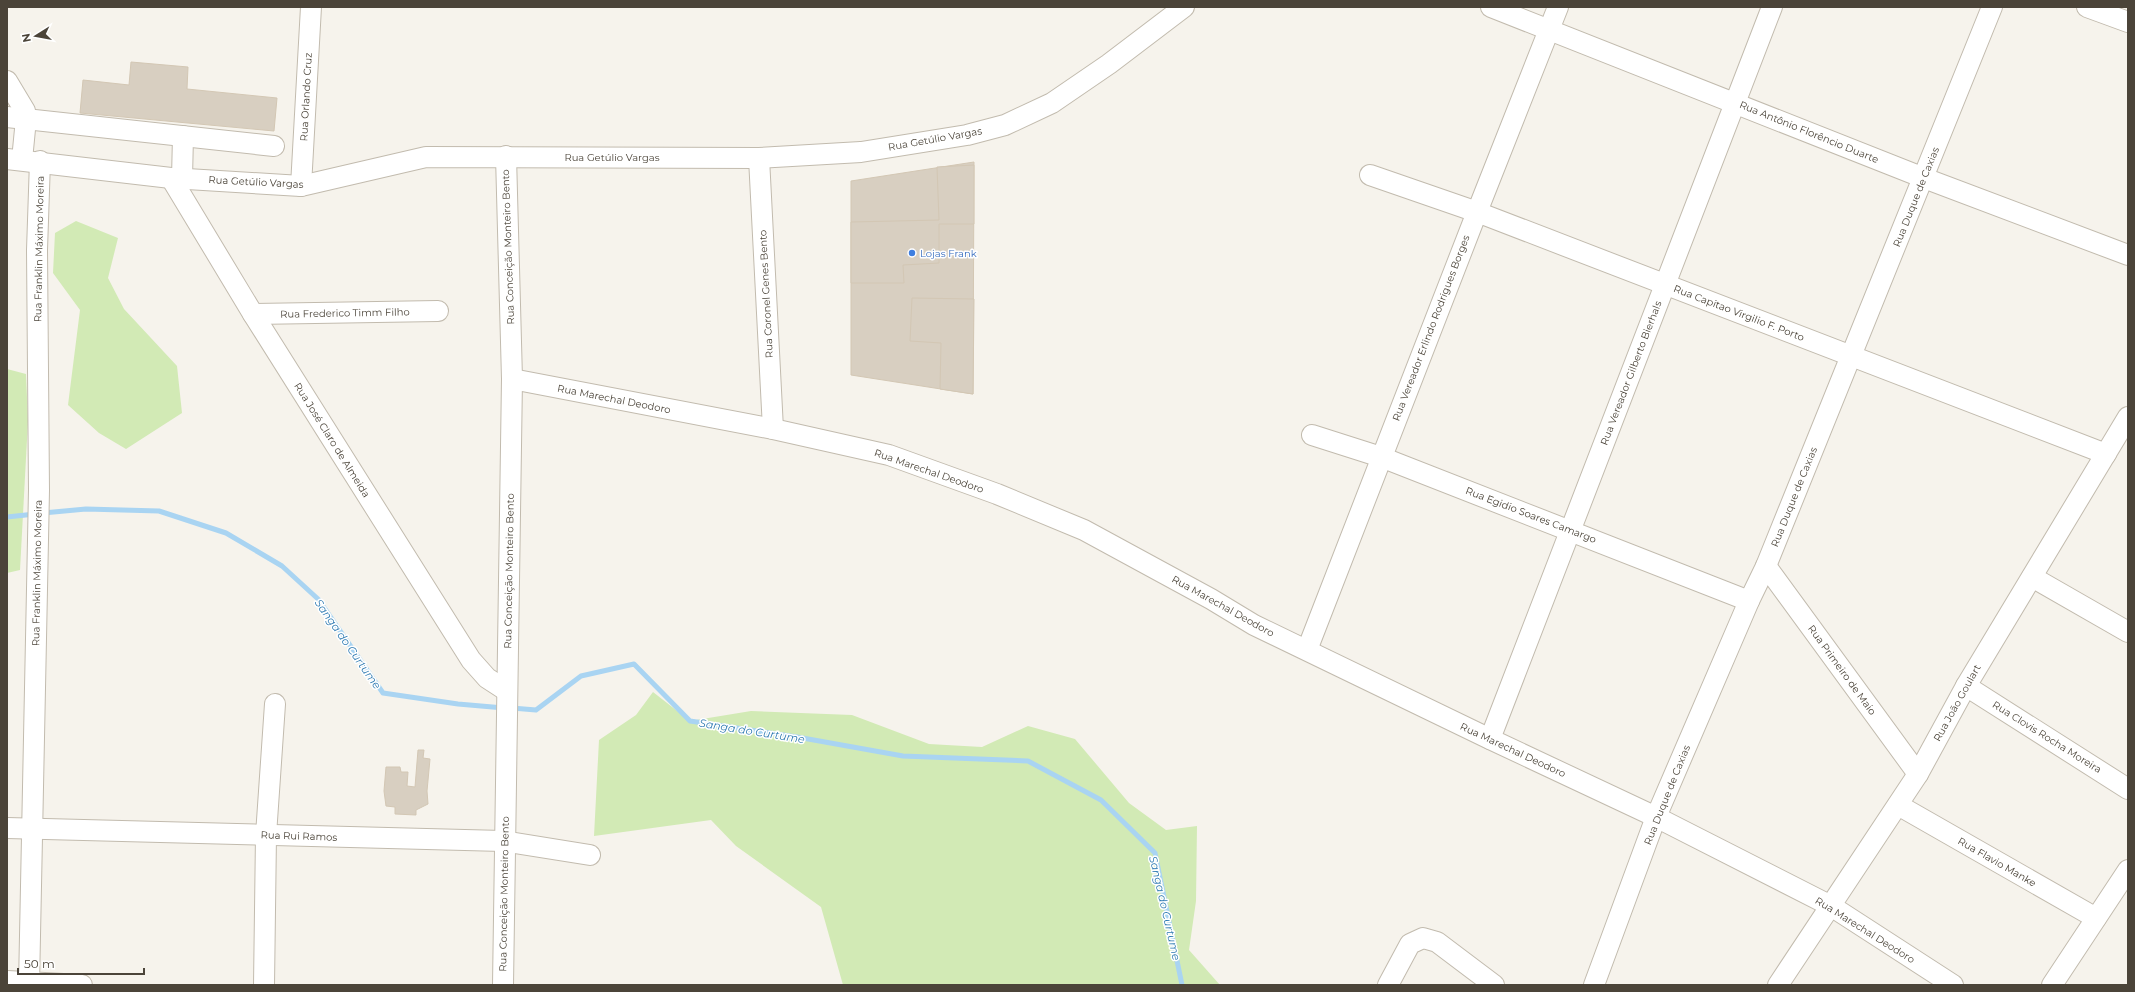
<svg xmlns="http://www.w3.org/2000/svg" width="2135" height="992" viewBox="0 0 2135 992" font-family="Montserrat,sans-serif">
	<style>
		.green { fill: #d2eab5 }
		.lines { fill: none; stroke-linecap: round; stroke-linejoin: round }
		.stream { stroke: #a9d4f2; stroke-width: 5 }
		.building { fill: #d8cfc1; stroke: #d3c7b4 }
		.minor-casing { stroke: #c2bbae; stroke-width: 22 }
		.minor { stroke: #fff; stroke-width: 20 }
		.shop-dot { fill: #3f7fe0; stroke: #fff; stroke-width: 1.5 }
		.labels { text-anchor: middle; dominant-baseline: central; stroke-width: 3; stroke-linejoin: round; paint-order: stroke }
		.street-label { font-size: 10px; fill: #4b4439; stroke: #fff }
		.shop-label { font-size: 10px; fill: #366cbe; stroke: #fff; text-anchor: start }
		.water-label { font-size: 11px; font-style: italic; fill: #2e7ab2; stroke: #fff }
	</style>
	<rect width="100%" height="100%" fill="#f6f3ec"/>
	<g class="green">
		<path d="M76,221L118,238L108,278L124,309L177,366L182,413L126,449L99,433L68,405L80,310L53,273L55,233Z"/>
		<path d="M7,369L26,374L28,421L20,570L7,573Z"/>
		<path d="M653,692L690,721L751,711L852,715L929,744L982,747L1028,726L1075,739L1129,803L1166,830L1197,826L1196,901L1189,950L1220,985H843L821,907L736,846L711,820L594,836L599,740L636,715Z"/>
	</g>
	<g class="lines">
		<g class="stream">
			<path d="M43,513L86,509L159,511L226,533L282,566L318,599L383,693L458,704L504,708"/>
			<path d="M7,517L35,514"/>
			<path d="M512,708L536,710L581,676L634,664L690,721L797,737L903,756L1028,761L1101,800L1155,853L1182,985"/>
		</g>
	</g>
	<g class="building">
		<path d="M131,62L188,67L187,89L277,98L274,131L80,113L83,80L129,85Z"/>
		<path d="M974,162L973,394L851,375V181Z"/>
		<path d="M974,165V224H939V263L903,265L904,283H851V222L939,220L937,167Z"/>
		<path d="M912,298L974,299L973,394L940,389L941,343L910,341Z"/>
		<path d="M418,750H424L423,758L430,759L427,791L428,804L416,810V815L395,814V807L386,806L384,791L386,767H400L401,772H408L407,786L415,787Z"/>
	</g>
	<g class="lines">
		<g class="minor-casing">
			<g id="minor">
				<path d="M1491,7L1924,178L2128,255"/>
				<path d="M2087,7L2128,22"/>
				<path d="M7,81L25,111L26,119L22,160"/>
				<path d="M7,117L274,146"/>
				<path d="M759,158L773,429"/>
				<path d="M7,159L171,178L301,186L426,157L759,158L861,152L967,135L1005,125L1052,103L1109,64L1184,7"/>
				<path d="M1370,175L1477,212L2106,454"/>
				<path d="M171,178L253,314L471,660L487,678L507,691"/>
				<path d="M182,178L183,136"/>
				<path d="M301,186L311,7"/>
				<path d="M253,314L438,311"/>
				<path d="M512,379L773,429L889,455L997,494L1084,530L1211,599L1254,625L1490,739L1656,817L1831,906L1953,985"/>
				<path d="M1312,435L1381,457L1749,601"/>
				<path d="M1766,566L1918,774"/>
				<path d="M2032,577L2128,632"/>
				<path d="M1307,650L1477,212L1558,7"/>
				<path d="M1966,686L2128,789"/>
				<path d="M1490,739L1772,7"/>
				<path d="M1898,805L2096,918"/>
				<path d="M7,828L503,841L590,855"/>
				<path d="M7,981L82,985"/>
				<path d="M29,985L39,490L37,250L40,161"/>
				<path d="M264,985L266,835L275,704"/>
				<path d="M503,985L512,379L506,156"/>
				<path d="M1388,985L1410,944L1423,938L1437,942L1494,985"/>
				<path d="M1594,985L1656,817L1749,601L1766,566L1992,7"/>
				<path d="M1778,985L1918,774L1966,686L2128,417"/>
				<path d="M2052,985L2128,870"/>
			</g>
		</g>
		<use href="#minor" class="minor"/>
	</g>
	<circle class="shop-dot" cx="912" cy="253" r="4"/>
	<g class="labels">
		<g class="street-label">
			<text transform="translate(306 97) rotate(-87)">Rua Orlando Cruz</text>
			<text transform="translate(1809 132) rotate(22)">Rua Antônio Florêncio Duarte</text>
			<text transform="translate(935 139) rotate(-10)">Rua Getúlio Vargas</text>
			<text x="612" y="157">Rua Getúlio Vargas</text>
			<text transform="translate(256 182) rotate(3)">Rua Getúlio Vargas</text>
			<text transform="translate(1916 197) rotate(-68)">Rua Duque de Caxias</text>
			<text transform="translate(508 247) rotate(-92)">Rua Conceição Monteiro Bento</text>
			<text transform="translate(39 249) rotate(-89)">Rua Franklin Máximo Moreira</text>
			<text transform="translate(766 294) rotate(-93)">Rua Coronel Genes Bento</text>
			<text transform="translate(345 313) rotate(-1)">Rua Frederico Timm Filho</text>
			<text transform="translate(1739 313) rotate(21)">Rua Capitao Virgilio F. Porto</text>
			<text transform="translate(1431 328) rotate(-69)">Rua Vereador Erlindo Rodrigues Borges</text>
			<text transform="translate(1631 373) rotate(-69)">Rua Vereador Gilberto Bierhals</text>
			<text transform="translate(614 399) rotate(11)">Rua Marechal Deodoro</text>
			<text transform="translate(332 440) rotate(58)">Rua José Claro de Almeida</text>
			<text transform="translate(929 471) rotate(19)">Rua Marechal Deodoro</text>
			<text transform="translate(1794 497) rotate(-68)">Rua Duque de Caxias</text>
			<text transform="translate(1531 515) rotate(21)">Rua Egidio Soares Camargo</text>
			<text transform="translate(509 571) rotate(-89)">Rua Conceição Monteiro Bento</text>
			<text transform="translate(37 573) rotate(-89)">Rua Franklin Máximo Moreira</text>
			<text transform="translate(1223 606) rotate(29)">Rua Marechal Deodoro</text>
			<text transform="translate(1842 670) rotate(54)">Rua Primeiro de Maio</text>
			<text transform="translate(1957 703) rotate(-61)">Rua João Goulart</text>
			<text transform="translate(2047 737) rotate(32)">Rua Clovis Rocha Moreira</text>
			<text transform="translate(1513 750) rotate(25)">Rua Marechal Deodoro</text>
			<text transform="translate(1667 795) rotate(-68)">Rua Duque de Caxias</text>
			<text transform="translate(299 836) rotate(2)">Rua Rui Ramos</text>
			<text transform="translate(1997 862) rotate(30)">Rua Flavio Manke</text>
			<text transform="translate(504 894) rotate(-89)">Rua Conceição Monteiro Bento</text>
			<text transform="translate(1865 930) rotate(32)">Rua Marechal Deodoro</text>
		</g>
		<g class="shop-label">
			<text x="920" y="253">Lojas Frank</text>
		</g>
		<g class="water-label">
			<text transform="translate(348 644) rotate(55)">Sanga do Curtume</text>
			<text transform="translate(752 731) rotate(9)">Sanga do Curtume</text>
			<text transform="translate(1165 908) rotate(77)">Sanga do Curtume</text>
		</g>
	</g>
	<rect width="2135" height="992" fill="none" stroke="#4b4439" stroke-width="16"/>
	<g transform="translate(36 36) rotate(259)" stroke="#ffffff" stroke-width="3" paint-order="stroke">
	<path d="M0-3L7 15L0 10L-7 15Z" fill="#4b4439"/>
	<text y="-6" font-size="11" font-weight="bold" text-anchor="middle" fill="#4b4439">N</text>
	</g>
	<path d="M18 968v6h126v-6" fill="none" stroke="#4b4439" stroke-width="2"/>
	<text x="24" y="968" font-size="12" fill="#4b4439" stroke="#ffffff" stroke-width="3" paint-order="stroke">50 m</text>
</svg>
